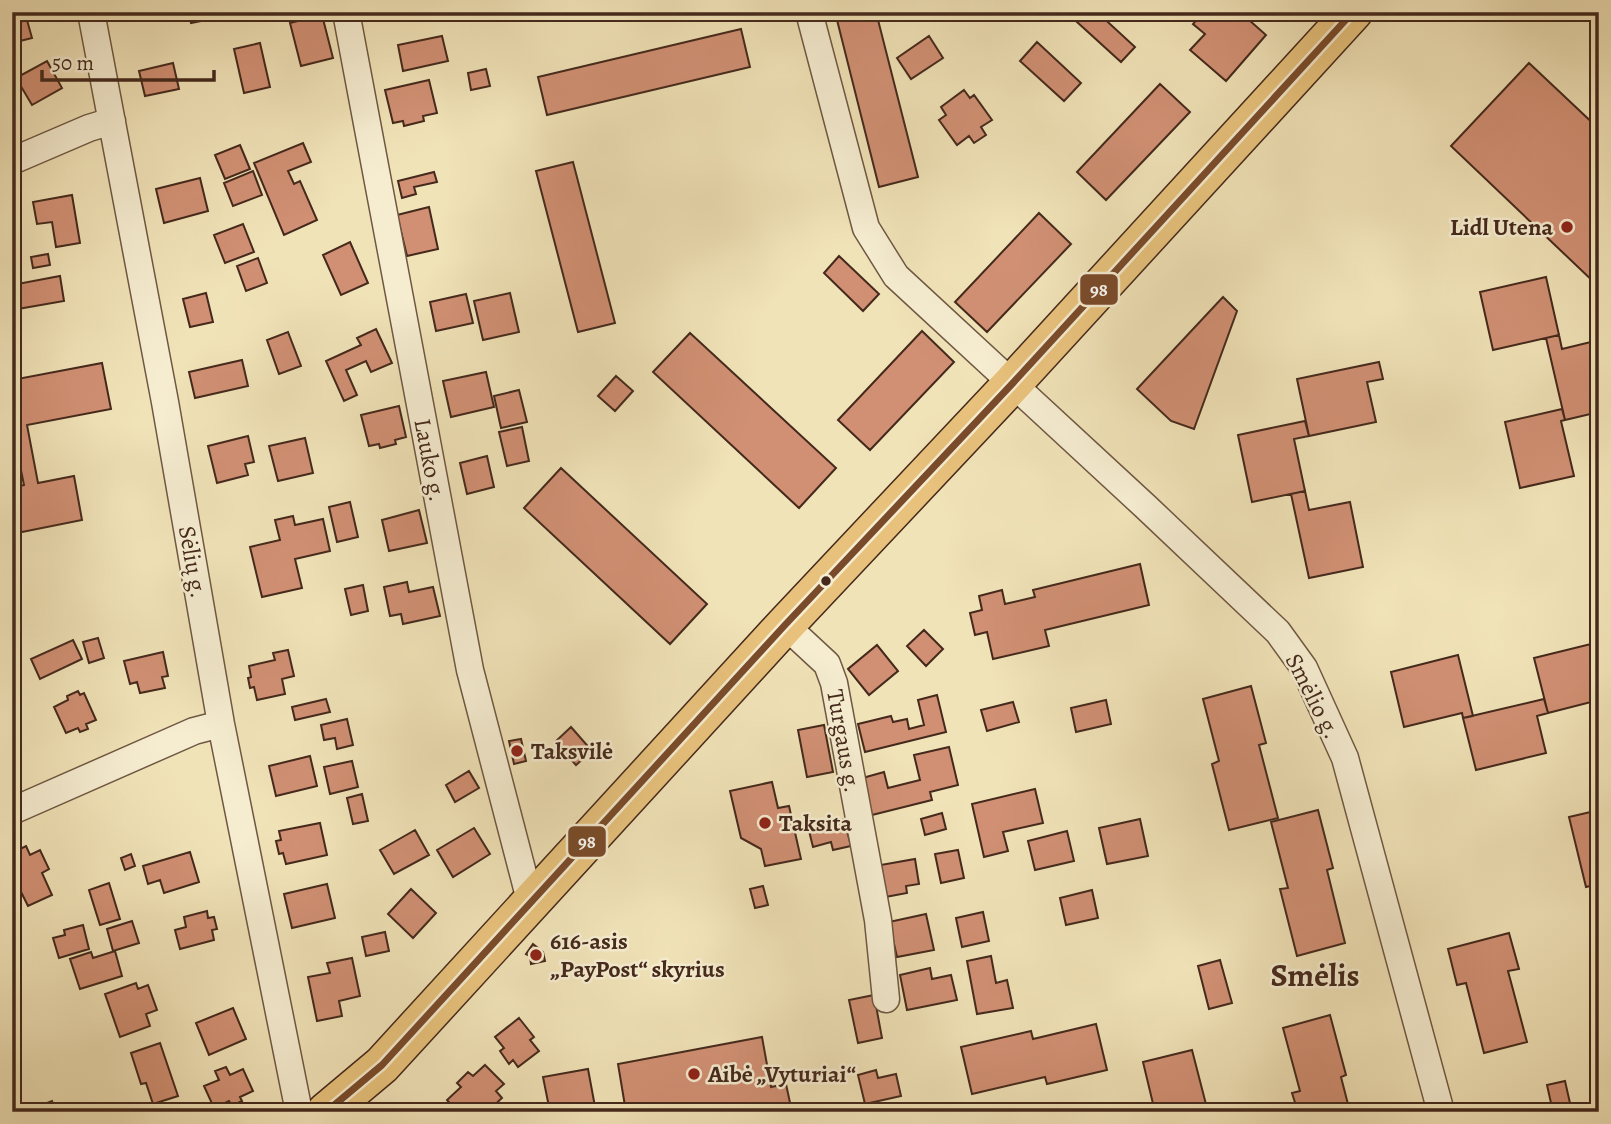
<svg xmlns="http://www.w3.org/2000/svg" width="1611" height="1124" viewBox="0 0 1611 1124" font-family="Alegreya,serif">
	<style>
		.building { fill: #d19074; stroke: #44291c; stroke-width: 2 }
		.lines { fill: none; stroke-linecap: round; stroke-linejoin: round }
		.street-casing { stroke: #6f5843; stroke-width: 29 }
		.primary-casing { stroke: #44291c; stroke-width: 41 }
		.street { stroke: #f6edd1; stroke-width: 26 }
		.primary { stroke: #e8c27c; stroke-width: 38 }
		.bus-1-casing { stroke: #f6edd1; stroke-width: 12 }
		.bus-1 { stroke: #7a4b2a; stroke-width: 7 }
		.poi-dot { fill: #8f2418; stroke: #f6edd1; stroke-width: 2.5 }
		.bus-dot { fill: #44291c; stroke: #f6edd1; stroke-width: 2.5 }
		.labels { text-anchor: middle; stroke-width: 5; stroke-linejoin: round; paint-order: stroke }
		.poi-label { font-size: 24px; font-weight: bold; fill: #44291c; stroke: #f6edd1; text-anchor: start }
		.street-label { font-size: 24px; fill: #44291c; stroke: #f6edd1 }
		.district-label { font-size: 32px; font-weight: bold; fill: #44291c; stroke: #f6edd1 }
		.line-badge { stroke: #f6edd1; stroke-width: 2.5 }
		.badge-label { font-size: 19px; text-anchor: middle; font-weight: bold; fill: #fff }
	</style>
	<rect width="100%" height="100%" fill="#f1e3b8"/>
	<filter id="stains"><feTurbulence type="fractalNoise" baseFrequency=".00286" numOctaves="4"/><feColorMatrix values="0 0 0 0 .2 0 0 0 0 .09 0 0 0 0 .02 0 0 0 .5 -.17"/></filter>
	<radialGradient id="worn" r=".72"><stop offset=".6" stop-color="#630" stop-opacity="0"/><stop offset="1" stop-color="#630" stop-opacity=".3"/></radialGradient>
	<path class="building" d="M189 12H220L221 17 191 23Z
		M835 12H876L918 177 879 187Z
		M1066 12H1097L1135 47 1121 62Z
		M1203 12H1240L1266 35 1226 81 1190 50 1205 34 1193 24Z
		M322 15 333 58 301 66 290 23Z
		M27 20 32 38 12 43V24Z
		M741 29 750 67 547 115 538 77Z
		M442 36 448 61 403 71 398 45Z
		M929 36 943 58 911 79 897 58Z
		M1037 42 1081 83 1064 101 1020 61Z
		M260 43 270 87 244 93 234 49Z
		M47 61 62 88 32 105 16 78Z
		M173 63 179 89 145 96 139 71Z
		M1529 63 1599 129V287L1451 146Z
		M486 69 490 86 471 90 468 73Z
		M429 80 437 113 423 116 424 121 404 126 403 121 393 123 385 90Z
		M1160 84 1190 112 1106 200 1077 172Z
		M964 90 970 98 974 95 992 120 981 127 986 135 974 143 969 136 957 145 939 120 946 115 941 107Z
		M303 143 311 162 288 171 294 184 300 181 317 220 284 235 254 163Z
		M240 145 250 169 225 179 215 155Z
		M573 162 615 323 578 332 536 171Z
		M253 171 262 195 233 206 224 183Z
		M434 172 437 182 414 187 416 194 402 198 398 181Z
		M200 178 208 211 164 223 156 189Z
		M72 195 80 243 56 247 52 222 37 224 33 202Z
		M429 207 438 249 407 256 397 215Z
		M1039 213 1071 244 987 332 955 302Z
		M243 224 254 252 225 263 214 235Z
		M350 242 368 283 341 295 323 255Z
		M48 254 50 265 33 268 31 257Z
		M839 256 879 294 863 311 824 273Z
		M258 258 267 283 246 291 237 266Z
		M60 276 64 301 12 310V285Z
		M1546 277 1559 335 1493 350 1480 292Z
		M206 293 213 322 190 327 183 299Z
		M510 293 519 332 483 340 474 301Z
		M466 294 473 323 436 331 430 302Z
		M1223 297 1237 311 1194 429 1171 421 1137 389Z
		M376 329 392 363 371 372 366 361 346 370 357 395 344 401 326 361 361 345 357 338Z
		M922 331 954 362 870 450 838 420Z
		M288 332 301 366 279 374 267 340Z
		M690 333 836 468 799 508 653 372Z
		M1559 335 1562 349 1599 340V412L1565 420 1546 338Z
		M242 360 248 386 195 398 189 372Z
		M1379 362 1383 379 1367 382 1376 422 1309 436 1297 379Z
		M102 363 111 409 27 425 38 483 74 476 82 520 12 534V488L24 485 12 426V380Z
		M486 372 494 407 451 417 443 381Z
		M616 376 633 391 615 411 598 396Z
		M519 390 527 422 501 428 494 396Z
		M399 406 406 437 395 440 396 444 380 448 379 444 369 446 361 415Z
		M1562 409 1565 420 1561 421 1574 476 1520 488 1505 422Z
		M1305 421 1309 436 1294 439 1305 491 1252 502 1238 435Z
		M522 427 529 461 507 466 499 432Z
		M248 436 254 462 245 464 248 475 217 483 208 446Z
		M305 438 313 473 278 481 269 446Z
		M487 456 494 487 467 494 460 463Z
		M561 468 707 604 670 644 524 508Z
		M1305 491 1309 510 1350 502 1363 567 1309 578 1291 494Z
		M350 502 358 537 337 542 329 507Z
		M419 510 427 543 389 551 382 520Z
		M293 516 295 525 323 519 330 551 295 559 302 588 262 597 250 547 280 540 275 520Z
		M1140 564 1149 605 1045 630 1049 646 993 659 987 632 975 635 970 613 982 610 979 596 1002 590 1005 604 1035 597 1033 590Z
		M407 582 409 592 433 587 440 616 403 624 401 614 390 616 384 587Z
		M363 585 368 611 351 615 345 589Z
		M924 630 943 649 926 666 907 646Z
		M98 638 104 658 89 663 83 642Z
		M73 640 82 659 40 679 31 659Z
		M1599 642V700L1548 713 1534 658Z
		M877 645 898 671 869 695 848 669Z
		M288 650 294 676 282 679 285 694 257 700 254 687 250 688 248 678 251 677 249 666 275 660 273 653Z
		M163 652 168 676 162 677 165 688 140 693 137 682 130 684 124 661Z
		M1458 655 1473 716 1463 718 1462 713 1404 727 1391 672Z
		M1251 686 1266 743 1259 745 1278 818 1229 830 1212 764 1219 761 1203 699Z
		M78 691 80 695 84 693 96 720 86 724 88 729 80 732 78 728 66 733 54 707 68 700 67 696Z
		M937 695 946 732 865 752 858 724 891 716 893 722 907 719 909 729 924 725 918 700Z
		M326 699 330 712 295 720 292 707Z
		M1544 699 1548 713 1537 716 1546 753 1476 770 1463 718Z
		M1106 700 1111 724 1076 732 1071 708Z
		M1013 702 1019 722 987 731 981 710Z
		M347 719 353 745 337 749 335 738 324 740 321 725Z
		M824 725 833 772 807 777 798 730Z
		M571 727 592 751 576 765 555 742Z
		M521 739 526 761 514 764 509 741Z
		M949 747 958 785 930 792 932 800 868 816 859 779 884 772 888 788 920 780 914 755Z
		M310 756 317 786 276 796 269 766Z
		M352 761 358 787 330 794 324 767Z
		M469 771 479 788 455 802 446 785Z
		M772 782 778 808 789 806 801 859 765 866 761 849 741 838 730 791Z
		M1035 789 1043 823 1003 832 1008 851 984 857 972 804Z
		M362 794 368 821 353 824 347 798Z
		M1318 810 1333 868 1327 870 1345 943 1297 956 1280 889 1288 888 1271 822Z
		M1599 810V884L1586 887 1569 817Z
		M942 813 946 829 925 835 921 819Z
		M844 819 851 846 833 850 831 842 813 847 809 831Z
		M1140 819 1148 856 1107 864 1099 828Z
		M320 823 327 855 286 864 283 853 279 854 276 841 281 840 279 831Z
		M474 828 490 854 453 877 437 850Z
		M415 830 429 855 394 874 380 850Z
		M1067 831 1074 861 1035 870 1028 841Z
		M26 846 30 855 40 850 49 869 42 873 52 895 28 906 12 874V864L15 862 12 853Z
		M958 850 964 878 941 883 935 854Z
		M190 852 199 882 164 893 160 880 148 884 143 866Z
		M131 854 135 866 125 870 121 858Z
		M915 859 919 884 906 886 907 893 880 898 875 866Z
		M109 883 120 919 100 925 89 890Z
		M327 884 335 918 292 928 284 894Z
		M763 886 768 905 755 908 750 889Z
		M411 889 436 913 413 938 388 914Z
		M1092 890 1098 918 1066 925 1060 898Z
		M207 911 208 918 214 917 217 929 212 930 214 940 180 949 175 930 186 927 184 917Z
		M983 912 989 941 962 947 956 918Z
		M926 914 934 950 897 957 889 922Z
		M132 921 139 943 113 951 107 929Z
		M83 925 89 949 59 958 53 938 65 935 64 930Z
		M385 932 389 951 366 956 362 937Z
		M1509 933 1519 969 1508 971 1527 1042 1484 1053 1466 983 1457 985 1448 949Z
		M533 944 543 952 545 961 531 964 530 956 526 954Z
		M115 951 122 976 80 989 70 959 91 952 93 958Z
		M991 956 996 983 1007 980 1013 1008 977 1014 967 961Z
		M352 958 360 996 339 1001 342 1016 317 1021 308 977 330 973 327 963Z
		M1220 960 1232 1003 1209 1009 1198 966Z
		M930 968 932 979 951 975 957 1000 907 1010 900 975Z
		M136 983 138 989 148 985 157 1010 146 1014 150 1026 120 1037 105 994Z
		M874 995 882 1038 858 1043 849 1000Z
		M233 1008 246 1039 209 1055 196 1023Z
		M1330 1015 1346 1075 1341 1077 1350 1112H1298L1292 1093 1300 1091 1283 1028Z
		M519 1018 534 1037 530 1040 539 1051 518 1067 513 1060 509 1064 500 1051 504 1048 495 1037Z
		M1096 1024 1107 1070 1047 1084 1045 1077 972 1094 961 1047 1031 1031 1033 1039Z
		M762 1037 771 1087 786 1084 792 1112H626L618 1064Z
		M160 1043 178 1096 153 1104 146 1083 141 1084 131 1053Z
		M1192 1050 1208 1112H1155L1143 1062Z
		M485 1065 504 1084 496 1091 502 1098 487 1112H457L447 1100 461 1087 457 1083 468 1072 473 1076Z
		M226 1067 230 1075 243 1069 253 1091 240 1097 242 1101 232 1106 229 1101 214 1108 204 1086 219 1080 215 1071Z
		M588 1069 596 1112H550L543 1077Z
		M876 1070 878 1078 896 1074 901 1096 865 1104 858 1075Z
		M1565 1081 1572 1112H1553L1547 1085Z
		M52 1101 56 1112H24Z"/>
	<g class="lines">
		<defs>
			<path id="street" d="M91 12 165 402 221 724 299 1112
				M346 12 470 670 531 904
				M809 12 866 228 896 276 1146 507 1278 632 1304 668 1345 758 1441 1112
				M12 161 89 128 112 121
				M785 625 827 664 834 683 878 920 886 999
				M12 811 194 731 221 724"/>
			<path id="primary" d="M326 1112 382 1065 785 625 1012 384 1353 12"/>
		</defs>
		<use href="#street" class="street-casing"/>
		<use href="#primary" class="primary-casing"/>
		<use href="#street" class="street"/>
		<use href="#primary" class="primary"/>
		<defs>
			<path id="bus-1" d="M326 1112 382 1065 785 625 1012 384 1353 12"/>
		</defs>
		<use href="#bus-1" class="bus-1-casing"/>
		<use href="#bus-1" class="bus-1"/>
	</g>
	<g class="poi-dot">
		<circle cx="1567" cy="227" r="7"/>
		<circle cx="517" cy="751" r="7"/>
		<circle cx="765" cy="823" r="7"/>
		<circle cx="536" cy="955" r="7"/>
		<circle cx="694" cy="1074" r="7"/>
	</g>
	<circle class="bus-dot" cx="826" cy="581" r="6"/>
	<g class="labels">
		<g class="poi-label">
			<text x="1553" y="235" text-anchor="end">Lidl Utena</text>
			<text x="531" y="759">Taksvilė</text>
			<text x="779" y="831">Taksita</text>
			<text x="550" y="949">616-asis<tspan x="550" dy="28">„PayPost“ skyrius</tspan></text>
			<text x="708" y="1082">Aibė „Vyturiai“</text>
		</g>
		<g class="street-label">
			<text transform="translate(430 460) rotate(79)" y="8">Lauko g.</text>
			<text transform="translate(193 562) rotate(80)" y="8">Sėlių g.</text>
			<text transform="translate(1313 696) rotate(63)" y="8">Smėlio g.</text>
			<text transform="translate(844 741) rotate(80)" y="8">Turgaus g.</text>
		</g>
		<g class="district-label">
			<text x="1315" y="986">Smėlis</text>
		</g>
	</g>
	<g class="line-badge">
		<rect x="1079" y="273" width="40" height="33" rx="7" fill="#7a4b2a"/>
		<rect x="567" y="825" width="40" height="33" rx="7" fill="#7a4b2a"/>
	</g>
	<g class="badge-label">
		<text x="1099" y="296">98</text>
		<text x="587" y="848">98</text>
	</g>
	<rect width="1611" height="1124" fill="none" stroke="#f1e3b8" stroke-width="42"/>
	<rect x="14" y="14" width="1583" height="1096" fill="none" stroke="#44291c" stroke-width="3.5"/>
	<rect x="21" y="21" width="1569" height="1082" fill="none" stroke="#44291c" stroke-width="2"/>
	<path d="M42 70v10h172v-10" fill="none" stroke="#44291c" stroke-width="3.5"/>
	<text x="52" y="70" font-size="21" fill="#44291c" stroke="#f6edd1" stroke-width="5" paint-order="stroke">50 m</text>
	<rect width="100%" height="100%" filter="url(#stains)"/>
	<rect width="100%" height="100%" fill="url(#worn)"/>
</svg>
